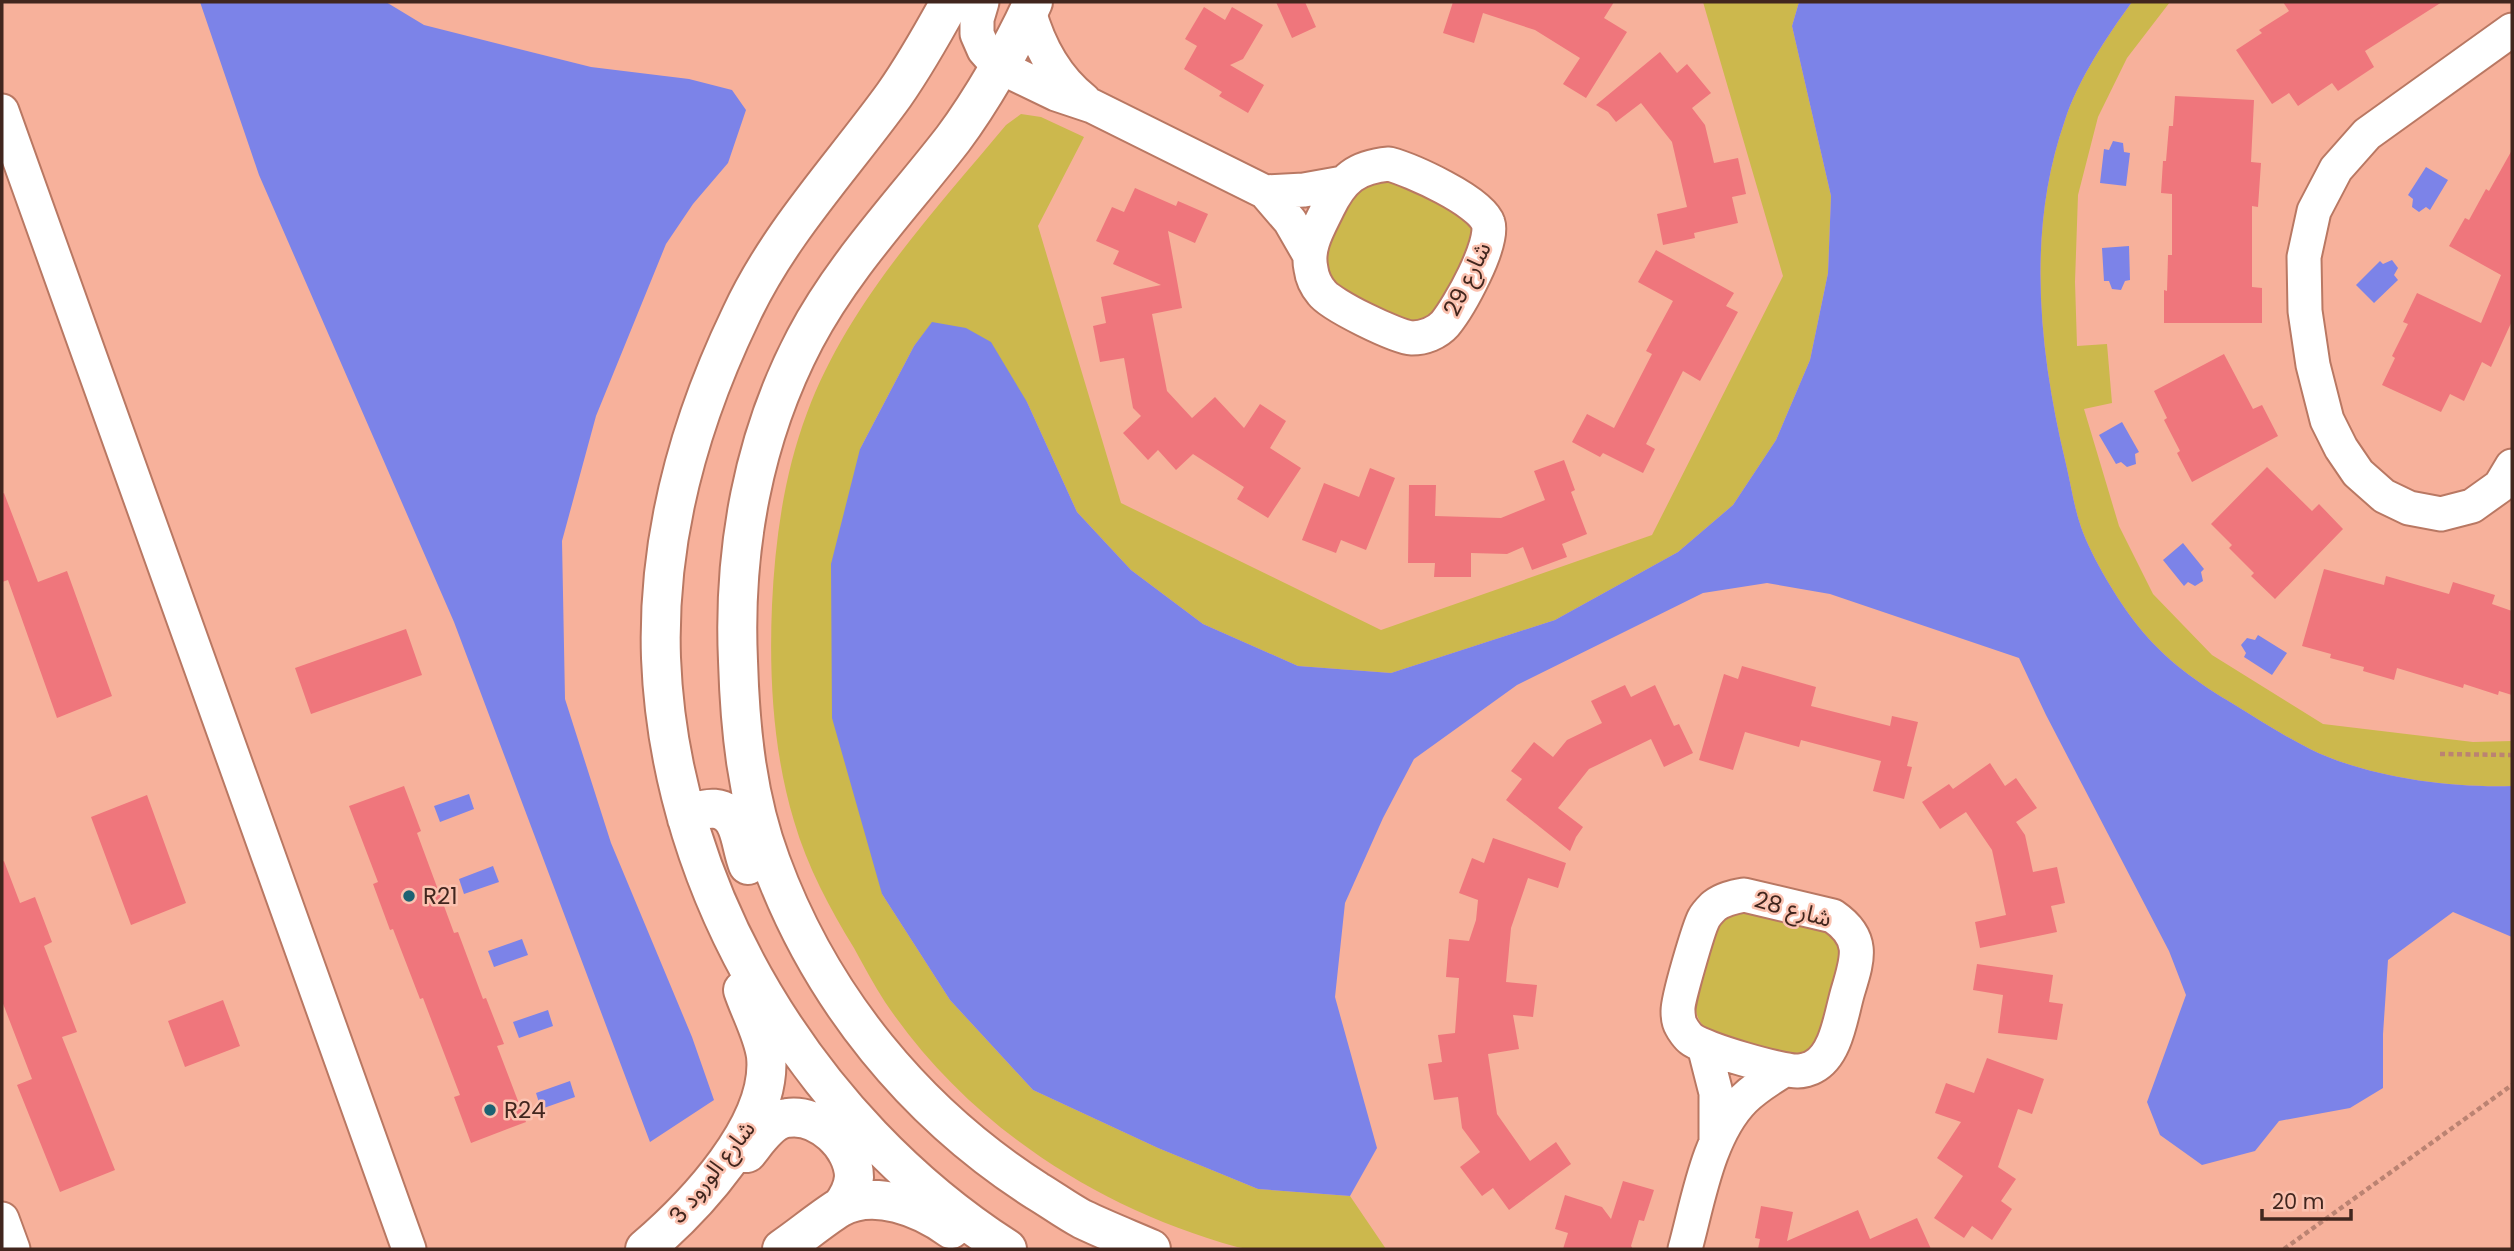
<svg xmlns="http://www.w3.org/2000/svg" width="2514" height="1251" viewBox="0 0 2514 1251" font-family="Poppins,'Noto Sans Arabic',sans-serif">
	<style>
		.green { fill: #ccb84d }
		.water { fill: #7c83e8 }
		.building { fill: #ef767c }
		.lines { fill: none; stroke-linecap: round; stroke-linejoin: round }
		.street-casing { stroke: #b97863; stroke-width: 37 }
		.secondary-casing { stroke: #b97863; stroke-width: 42 }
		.path { stroke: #bb8372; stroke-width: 4.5; stroke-dasharray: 5 3.5; stroke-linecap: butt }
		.street { stroke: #fff; stroke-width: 33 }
		.secondary { stroke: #fff; stroke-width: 38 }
		.poi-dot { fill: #1d6273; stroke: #fbc2b0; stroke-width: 2.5 }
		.labels { text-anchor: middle; stroke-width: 5; stroke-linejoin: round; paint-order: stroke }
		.street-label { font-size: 23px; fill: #41261e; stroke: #fbc2b0 }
		.poi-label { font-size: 23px; fill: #41261e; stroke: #fbc2b0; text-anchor: start }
	</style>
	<rect width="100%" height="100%" fill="#f7b19b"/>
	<path class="green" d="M1703 2H1799L1792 26 1831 196 1828 273 1810 360 1776 440 1733 505 1678 552 1555 620 1391 673 1298 666 1203 624 1131 570 1077 512 1027 402 932 323 914 346 860 449 882 894 950 1000 1033 1090 1158 1148 1258 1189 1350 1196 1386 1249C1354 1249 1323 1249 1292 1249 1274 1249 1255 1251 1237 1247 1096 1208 968 1125 885 1002 874 985 864 966 854 948 830 909 807 866 794 821 773 751 769 677 772 605 775 540 784 474 807 413 848 303 932 214 1006 125L1021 114 1041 117 1084 137 1038 226 1121 503 1381 630 1652 535 1783 276Z
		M2132 2H2170L2127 58 2098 117 2078 195 2075 282 2077 346 2107 344 2112 403 2084 409 2119 526 2153 594 2212 655 2323 724 2473 742 2512 741V786C2449 788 2367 777 2310 749 2284 736 2259 720 2235 705 2198 683 2165 660 2138 626 2118 601 2092 558 2081 527 2074 507 2071 485 2066 464 2039 352 2026 231 2065 120 2078 80 2107 36 2132 2Z
		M1378 171 1473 221 1472 244 1436 313 1416 327 1329 286 1322 255 1359 181Z
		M1750 909 1825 932C1838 939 1842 947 1843 962L1818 1042 1801 1057 1789 1055 1710 1032C1700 1024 1696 1017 1695 1004L1720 921 1727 913Z"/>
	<path class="water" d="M200 2H386L424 25 591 67 689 79 732 90 746 110 728 163 693 204 666 244 596 416 562 541 565 699 611 843 692 1037 714 1100 650 1142 454 622 259 175Z
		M1799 2H2132C2107 36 2078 80 2065 120 2026 231 2039 352 2066 464 2071 485 2074 507 2081 527 2092 558 2118 601 2138 626 2165 660 2198 683 2235 705 2259 720 2284 736 2310 749 2367 777 2449 788 2512 786V937L2453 912 2388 960 2383 1034V1088L2350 1108 2279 1121 2255 1151 2202 1165 2160 1135 2147 1102 2186 995 2169 951 2046 715 2019 658 1830 594 1767 583 1703 593 1517 685 1414 759 1383 818 1345 903 1335 997 1377 1148 1350 1196 1258 1189 1158 1148 1033 1090 950 1000 882 894 832 718 831 564 860 449 914 346 932 322 966 328 991 342 1027 402 1077 512 1131 570 1203 624 1298 666 1391 673 1555 620 1678 552 1733 505 1776 440 1810 360 1828 273 1831 196 1792 26Z
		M2113 141 2123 143 2124 152 2130 153 2126 186 2100 183 2104 149 2109 150Z
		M2426 167 2448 180 2430 210 2426 207 2419 212 2412 207 2413 199 2408 195Z
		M2129 246 2130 280 2125 281 2121 290 2112 289 2109 281H2104L2102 248Z
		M2392 260 2398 268 2394 275 2398 280 2374 303 2356 285 2380 261 2383 264Z
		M2122 422 2139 452 2135 454 2136 464 2127 467 2121 462 2116 464 2099 435Z
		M2183 543 2204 569 2201 572 2203 581 2195 586 2188 582 2184 586 2163 560Z
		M2258 635 2287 653 2272 675 2244 657 2246 653 2241 645 2247 638 2255 640Z
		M469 794 474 809 440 822 434 806Z
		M493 866 499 882 464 894 459 879Z
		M522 939 528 955 494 967 488 951Z
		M548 1010 553 1026 519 1038 513 1022Z
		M570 1081 575 1097 541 1109 536 1093Z"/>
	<path class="building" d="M1276 2H1305L1316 27 1292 38Z
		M1453 2H1614L1604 18 1627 32 1586 98 1563 84 1580 58 1535 30 1483 13 1474 43 1443 33Z
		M2283 2H2442L2365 51 2374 67 2338 91 2332 83 2298 106 2289 93 2272 104 2236 50 2262 33 2259 30 2289 11Z
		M1204 7 1225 20 1232 7 1263 25 1243 59 1230 65 1264 85 1248 113 1219 96 1222 92 1184 69 1197 46 1185 39Z
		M1660 52 1677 73 1687 64 1711 93 1692 108 1705 125 1714 163 1738 158 1746 194 1732 197 1738 223 1694 233 1695 238 1663 245 1657 214 1687 207 1672 142 1641 103 1616 122 1608 112 1596 105Z
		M2175 96 2254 100 2251 162 2261 163 2258 207 2252 206V287L2262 288V323H2164V290L2167 291 2168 255H2172V194L2161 193 2163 161H2166L2169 126H2173Z
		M2512 150V321L2491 367 2482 362 2464 401 2450 394 2441 412 2382 385 2395 358 2392 356 2408 324 2403 322 2417 293 2481 323 2501 275 2449 246 2465 218 2469 220 2486 189 2489 191Z
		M1135 188 1176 206 1178 201 1208 214 1195 243 1168 231 1182 308 1152 314 1167 391 1192 418 1215 397 1244 428 1260 404 1286 421 1270 448 1301 468 1268 518 1237 499 1244 487 1193 454 1176 470 1158 450 1148 460 1123 433 1141 416 1133 408 1124 358 1100 362 1093 326 1106 323 1101 297 1161 285 1113 264 1119 251 1096 241 1112 207 1124 212Z
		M1656 250 1734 293 1726 306 1738 312 1700 381 1683 371 1646 444 1655 449 1643 473 1603 453 1600 457 1572 442 1587 414 1614 428 1652 354 1646 351 1673 301 1638 282Z
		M2224 354 2253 409 2262 405 2278 436 2192 482 2177 453 2180 451 2164 420 2167 418 2154 391Z
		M1564 460 1575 490 1571 492 1587 534 1562 544 1567 557 1532 570 1523 547 1507 554 1471 553V577H1434L1435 563H1408L1409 485H1436L1435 516 1501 518 1545 500 1534 471Z
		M2267 467 2312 511 2319 504 2343 529 2275 599 2251 576 2254 573 2229 548 2232 545 2211 524Z
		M1370 468 1395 478 1366 550 1341 540 1336 553 1302 540 1324 483 1359 497Z
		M4 493 38 582 67 571 112 696 57 718 8 580 2 582V494Z
		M2324 569 2384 585 2386 576 2449 594 2453 582 2495 595 2492 604 2512 611V695L2499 691 2498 695 2464 684 2463 688 2397 668 2394 680 2363 671 2364 667 2330 658 2331 654 2302 646Z
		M406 629 422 675 311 714 295 668Z
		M1742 666 1816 687 1811 706 1890 726 1892 716 1918 722 1907 766 1912 767 1904 799 1873 791 1881 761 1801 740 1799 747 1745 732 1733 770 1699 760 1724 674 1738 679Z
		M1625 685 1631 697 1655 685 1674 726 1679 724 1693 753 1664 767 1651 739 1589 769 1558 808 1583 827 1576 837 1570 851 1506 800 1522 779 1511 771 1534 742 1553 757 1567 740 1602 723 1591 701Z
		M1990 763 2005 786 2016 778 2037 808 2016 822 2025 835 2033 872 2057 867 2065 903 2051 906 2057 932 1980 948 1975 922 2006 915 1992 850 1966 812 1940 829 1922 802 1949 784 1953 789Z
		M404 786 421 831 417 833 454 933 458 932 483 999 486 998 504 1044 497 1046 526 1122 471 1143 454 1097 460 1095 423 998 420 999 393 929 390 930 373 884 378 882 349 806Z
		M147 795 186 903 131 925 91 817Z
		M1493 838 1566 863 1558 888 1528 878 1511 928 1506 982 1537 985 1533 1017 1513 1015 1519 1049 1488 1054 1497 1114 1530 1161 1556 1142 1571 1164 1509 1210 1493 1188 1482 1196 1460 1167 1480 1152 1462 1128 1458 1097 1434 1100 1428 1064 1442 1062 1438 1035 1455 1033 1459 978 1446 977 1449 939 1469 941 1476 920 1478 900 1459 893 1472 858 1484 863Z
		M4 861 20 903 35 897 52 942 44 946 77 1032 62 1037 115 1170 60 1192 17 1085 32 1079 2 1001V862Z
		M1977 964 2053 975 2049 1002 2063 1004 2057 1040 1998 1033 2003 995 1973 990Z
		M223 1000 240 1046 185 1067 168 1021Z
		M1987 1058 2044 1079 2032 1114 2018 1109 1998 1167 2016 1179 2001 1201 2012 1209 1992 1240 1972 1226 1964 1238 1934 1218 1963 1176 1937 1158 1961 1122 1935 1113 1946 1083 1974 1093Z
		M1623 1181 1654 1190 1644 1221 1639 1220 1631 1246 1633 1249H1563L1568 1233 1555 1229 1565 1195 1602 1207 1611 1219Z
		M1761 1206 1793 1212 1787 1241 1858 1210 1870 1239 1917 1218 1931 1249H1758L1760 1239 1755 1238Z"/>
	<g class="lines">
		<defs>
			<path id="street" d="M982 2 977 19V34L984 50 998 66 1056 94 1092 106 1265 192 1290 221 1309 254
				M1029 11C1039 47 1055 77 1084 100
				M2512 30 2367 134 2336 169 2314 211 2304 257 2305 311 2313 365 2327 420 2341 448 2358 473 2384 496 2409 508 2441 514 2472 506 2500 486 2512 466
				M2 111 409 1249
				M1389 164C1411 170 1481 201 1488 223 1495 243 1459 307 1445 324 1437 333 1424 338 1412 338 1396 337 1331 305 1322 293 1316 286 1312 277 1311 269 1306 247 1319 227 1328 208 1342 179 1356 167 1389 164Z
				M1265 192 1304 190 1343 183
				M1744 895 1833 916C1865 938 1858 958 1848 991 1841 1014 1837 1055 1813 1067 1810 1069 1802 1071 1798 1071 1783 1072 1703 1049 1691 1039 1688 1037 1683 1030 1681 1026 1679 1023 1678 1015 1678 1011 1677 1001 1699 927 1704 918 1706 914 1711 909 1714 906 1723 899 1733 897 1744 895Z
				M1704 1046 1716 1093V1141
				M2 1219 13 1249
				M1685 1249C1698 1202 1708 1135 1744 1099 1756 1087 1770 1079 1784 1070"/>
			<path id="secondary" d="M950 2C933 33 915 65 894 95 842 167 779 233 741 315 690 421 657 539 661 658 670 894 810 1122 1007 1249
				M1033 2C1015 43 980 103 953 139 902 205 844 265 805 339 753 438 733 550 738 661 740 729 747 798 771 862 821 998 915 1113 1037 1191 1052 1200 1067 1211 1082 1219 1105 1230 1128 1239 1151 1249
				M687 819C703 805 728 803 737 827 742 839 743 852 748 865
				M747 1153C757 1141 770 1120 787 1118 819 1113 854 1146 854 1177 853 1189 848 1198 841 1207
				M645 1249C694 1207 773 1125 766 1056 763 1034 750 1011 743 990
				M782 1249C800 1237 821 1219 839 1208 874 1188 922 1208 951 1229"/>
		</defs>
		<use href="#street" class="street-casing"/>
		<use href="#secondary" class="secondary-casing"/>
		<path class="path" d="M2440 754 2512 755
			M2284 1249 2512 1085"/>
		<use href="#street" class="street"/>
		<use href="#secondary" class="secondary"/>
	</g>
	<g class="poi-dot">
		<circle cx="409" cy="896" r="7"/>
		<circle cx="490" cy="1110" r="7"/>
	</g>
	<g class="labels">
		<g class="street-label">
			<text transform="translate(1467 279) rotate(-64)" y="8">شارع 29</text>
			<text transform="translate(1793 909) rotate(15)" y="8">شارع 28</text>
			<text transform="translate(712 1172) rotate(-52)" y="8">شارع الورود 3</text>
		</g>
		<g class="poi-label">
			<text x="423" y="904">R21</text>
			<text x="504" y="1118">R24</text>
		</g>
	</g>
	<rect width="2514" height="1251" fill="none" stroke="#41261e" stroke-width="7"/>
	<path d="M2262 1209v10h89v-10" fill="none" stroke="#41261e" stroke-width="3.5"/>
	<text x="2272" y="1209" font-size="21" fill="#41261e" stroke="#fbc2b0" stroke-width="5" paint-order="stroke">20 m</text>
</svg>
